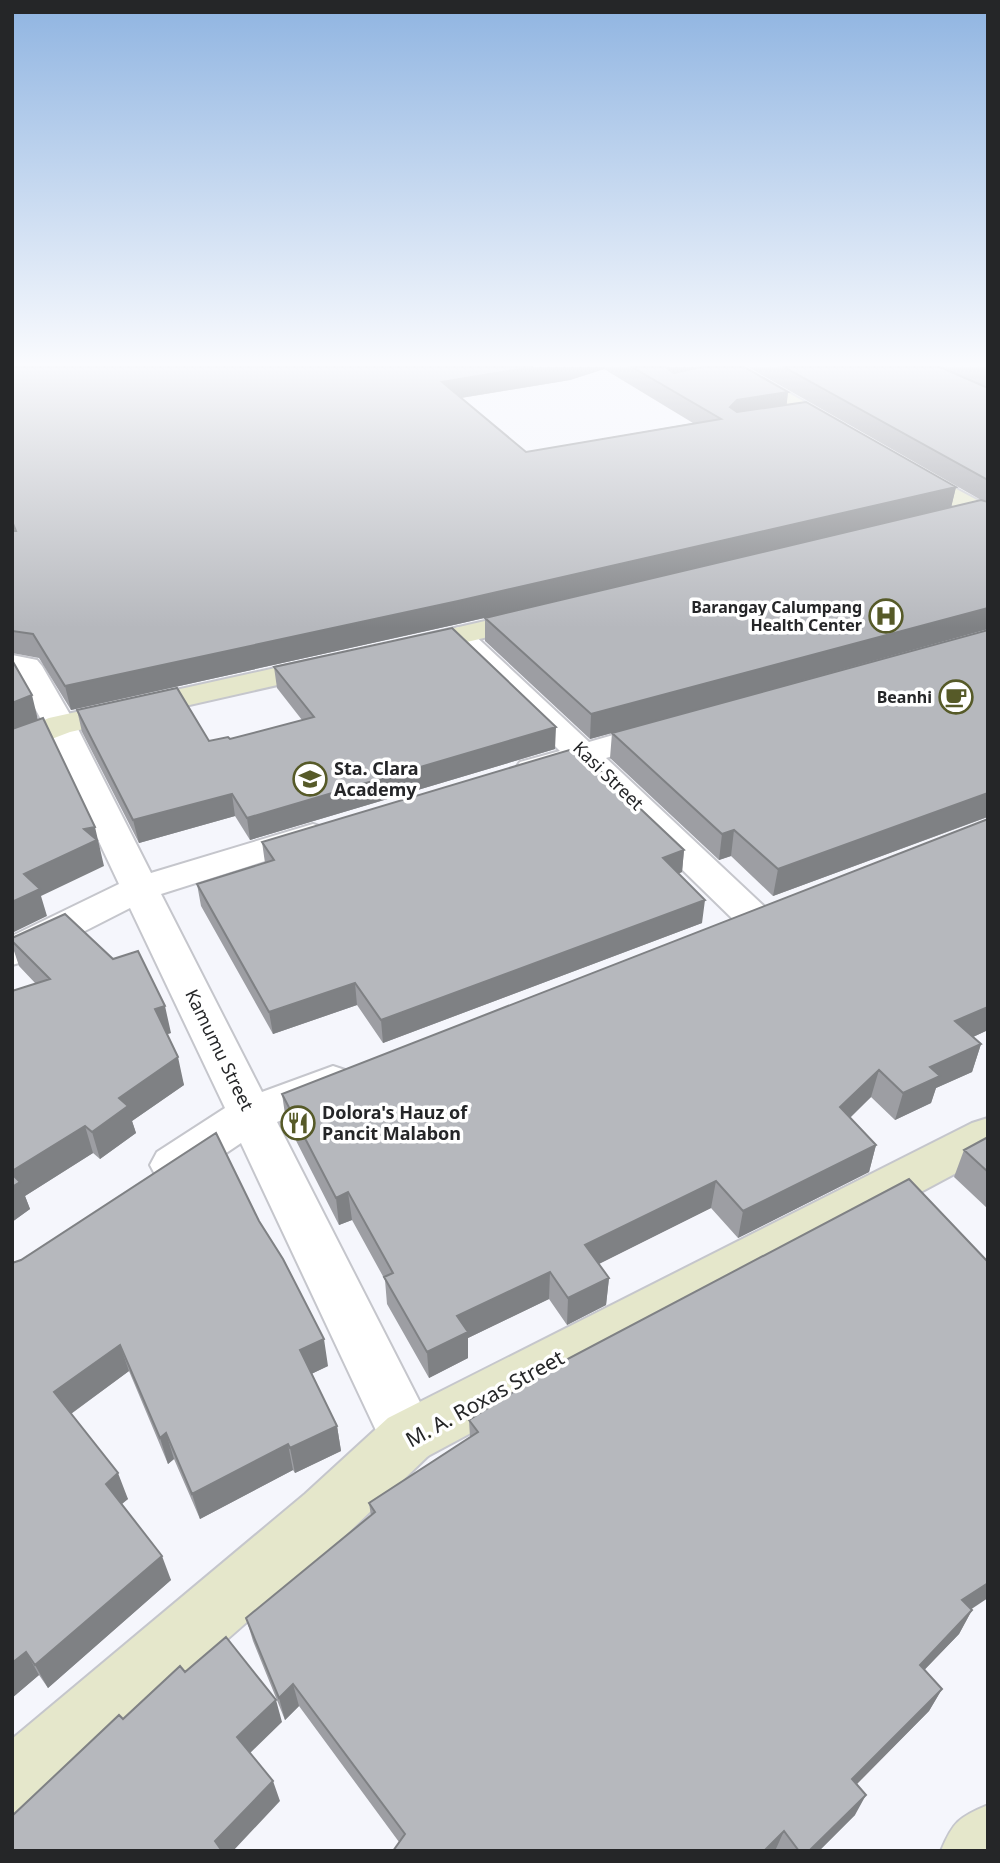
<svg xmlns="http://www.w3.org/2000/svg" width="1000" height="1863" viewBox="0 0 1000 1863" font-family="'Noto Sans',sans-serif">
	<style>
		.lines { fill: none; stroke-linecap: round; stroke-linejoin: round }
		.street-casing { stroke: #c5c6cc; stroke-width: 4 }
		.secondary-casing { stroke: #c5c6cc; stroke-width: 4 }
		.street { fill: #fff; fill-rule: evenodd }
		.secondary { fill: #e5e7cb; fill-rule: evenodd }
		.wall { fill: #9d9ea3; fill-rule: evenodd }
		.shaded-wall { fill: #7f8184 }
		.building { fill: #b6b8bd; stroke: #7f8184; stroke-width: 2 }
		.labels { text-anchor: middle; stroke-width: 7; stroke-linejoin: round; paint-order: stroke }
		.far-poi-label { font-size: 16px; font-weight: bold; fill: #252628; stroke: #fff; text-anchor: end }
		.poi-label { font-size: 18px; font-weight: bold; fill: #252628; stroke: #fff; text-anchor: start }
		.street-label { font-size: 18px; fill: #252628; stroke: #fff }
		.near-street-label { font-size: 21px; fill: #252628; stroke: #fff }
	</style>
	<rect width="100%" height="100%" fill="#f5f6fc"/>
	<g class="lines">
		<defs>
			<path id="street" d="M459 627 469 630 589 742 662 721 673 724 678 731 673 738 606 758 767 909 773 918 767 927 754 930 741 927 576 766 532 779 520 776 515 769 520 762 560 751 449 642 445 636 449 630Z
				M12 655 37 660 42 666 76 725 151 873 313 824 325 828 331 835 325 842 161 894 262 1092 333 1066 348 1071 355 1082 348 1093 277 1122 428 1418 436 1437 428 1456 408 1463 388 1456 241 1143 189 1178 173 1183 157 1178 150 1165 157 1152 225 1108 130 908 26 961 12 965V936L119 884 44 725 16 673H12Z"/>
			<path id="secondary" d="M719 367H743L845 425 848 430 845 435H829Z
				M908 463 988 506V523L979 521 900 475 896 470 900 465Z
				M537 609 547 611 551 617 547 623 408 656 398 653 394 647 398 641Z
				M325 657 335 660 340 666 335 672 70 732 12 754V733L49 718Z
				M988 1118V1156L428 1456 347 1534 36 1807 12 1816V1739L305 1494 388 1418 972 1123Z
				M988 1805V1851H941C953 1822 959 1817 988 1805Z"/>
		</defs>
		<use href="#street" class="street-casing"/>
		<use href="#secondary" class="secondary-casing"/>
		<use href="#street" class="street"/>
		<use href="#secondary" class="secondary"/>
	</g>
	<path class="wall" d="M12 367H744L788 392 786 405 956 487 951 507 981 500 748 367H988V629L590 739 485 641V618L71 710 39 658 12 653V531H13L12 529ZM604 369 693 423 526 452 461 398 570 380Z
		M988 630V817L773 896 731 856 719 860 610 758 612 733Z
		M274 667 555 749 250 840 235 816 139 843 82 732 77 710 209 741 230 739 302 720 277 688Z
		M988 819V1030L973 1037 981 1044 972 1072 936 1088 931 1103 895 1120 871 1097 850 1118 876 1145 869 1172 738 1238 711 1208 598 1264 609 1278 606 1305 567 1325 549 1299 468 1338V1358L429 1378 387 1304 385 1280 352 1220 339 1225 286 1121 282 1094Z
		M262 842 684 850 682 872 678 874 702 923 383 1043 357 1005 273 1034 201 906 197 884 265 863Z
		M12 938 171 1033 167 1034 184 1085 132 1121 136 1133 100 1159 93 1153 25 1196 30 1209 12 1222 36 984 19 966 12 945Z
		M988 1137V1209L954 1177 964 1150Z
		M12 1263 328 1366 311 1374 337 1426 341 1451 295 1473 293 1470 200 1519 174 1459 168 1464 129 1371 71 1414 128 1499 121 1504 171 1580 48 1688 39 1675 12 1698Z
		M524 1382 972 1610 959 1634 924 1670 942 1689 929 1711 857 1784 855 1815 819 1851H393L399 1842 299 1706 285 1720 253 1641 246 1618 371 1516 369 1503 470 1437 469 1420 524 1385Z"/>
	<path class="shaded-wall" d="M533 367H604V369L570 380 442 401V382Z
		M665 367H718L672 378 664 386Z
		M788 392 786 411 735 420 730 407 737 400Z
		M956 487 951 508 458 624 71 710 65 686Z
		M988 608V629L590 739 591 714Z
		M32 695 38 720 12 731V703Z
		M556 727 555 749 250 840 247 818Z
		M988 793 987 817 773 896 778 869Z
		M232 794 235 816 139 843 133 820Z
		M95 827 104 866 41 896 47 916 12 933V902L24 874 84 829Z
		M734 830 731 856 719 860 722 834Z
		M684 850 682 872 660 880 663 858Z
		M705 900 702 923 383 1043 381 1020Z
		M355 983 357 1005 273 1034 269 1012Z
		M165 1006 171 1033 161 1036 155 1009Z
		M988 1007V1030L947 1049 955 1021Z
		M981 1044 972 1072 936 1088 931 1103 895 1120 903 1093 930 1067Z
		M178 1057 184 1085 132 1121 136 1133 100 1159 92 1132 119 1098Z
		M879 1070 871 1097 833 1134 840 1107Z
		M85 1126 93 1153 25 1196 30 1209 12 1222V1171Z
		M876 1145 869 1172 738 1238 743 1211Z
		M716 1181 711 1208 583 1272 585 1245Z
		M348 1192 352 1220 339 1225 336 1198Z
		M550 1272 549 1299 468 1338V1358L429 1378 427 1352 457 1316Z
		M609 1278 606 1305 567 1325 568 1298Z
		M324 1339 328 1366 305 1377 300 1350Z
		M120 1345 129 1371 65 1418 54 1392Z
		M337 1426 341 1451 295 1473 290 1448Z
		M166 1433 174 1459 168 1464 160 1438Z
		M288 1444 293 1470 200 1519 192 1494Z
		M118 1473 128 1499 116 1509 106 1484Z
		M162 1556 171 1580 48 1688 35 1665Z
		M988 1583V1598L949 1624 962 1600Z
		M972 1610 959 1634 908 1687 920 1665Z
		M26 1652 39 1675 12 1698V1663Z
		M293 1684 299 1706 285 1720 279 1698Z
		M942 1689 929 1711 842 1799 852 1779Z
		M276 1700 282 1722 245 1758 237 1737Z
		M273 1781 280 1801 233 1851H220L215 1841Z
		M866 1795 855 1815 819 1851H809Z
		M784 1831 775 1851H764Z"/>
	<path class="building" d="M12 367H533L442 382 526 452 721 419 632 367H665L674 373 701 367H744L788 392 737 400 730 407 737 412 806 402 956 487 458 601 65 686 33 634 12 631V531H16L12 521Z
		M784 367H940L988 388V480Z
		M981 500 988 502V608L591 714 485 618Z
		M452 628 556 727 247 818 232 794 133 820 77 710 177 688 209 741 228 737 230 739 314 717 274 667Z
		M988 630V793L778 869 734 830 722 834 612 733Z
		M12 660 32 695 12 703Z
		M43 718 95 827 84 829 97 840 24 874 40 889 12 902V729Z
		M576 748 684 850 663 858 705 900 381 1020 355 983 269 1012 197 884 274 860 262 842Z
		M988 819V1007L955 1021 981 1044 930 1067 940 1076 903 1093 879 1070 840 1107 876 1145 743 1211 716 1181 585 1245 609 1278 568 1298 550 1272 457 1316 468 1332 427 1352 384 1277 393 1273 348 1192 336 1198 282 1094Z
		M65 914 113 959 138 951 165 1006 155 1009 178 1057 119 1098 128 1106 92 1132 85 1126 12 1171V991L50 979 12 941V938Z
		M216 1133 259 1221 283 1259 324 1339 300 1350 337 1426 290 1448 288 1444 192 1494 166 1433 160 1438 120 1345 54 1392 118 1473 106 1484 162 1556 35 1665 26 1652 12 1663V1263L21 1260Z
		M988 1137V1172L964 1150Z
		M12 1174 20 1182 12 1187Z
		M909 1179 988 1262V1583L962 1600 972 1610 920 1665 942 1689 852 1779 866 1795 809 1851H799L784 1831 764 1851H393L405 1834 293 1684 279 1698 246 1618 375 1512 369 1503 478 1432 469 1420 526 1384 524 1382Z
		M226 1637 276 1700 237 1737 273 1781 215 1841 222 1851H12V1816L119 1715 123 1719 180 1666 185 1672Z"/>
	<linearGradient id="sky" x2="0" y2="1"><stop stop-color="#8fb4e1"/><stop offset="0.58" stop-color="#fafbfe"/><stop offset="1" stop-color="#fafbfe" stop-opacity="0"/></linearGradient>
	<rect width="1000" height="628" fill="url(#sky)"/>
	<defs>
		<symbol id="hospital-ring" viewBox="-11 -11 22 22"><circle r="9.5" fill="#fff" stroke="#565a28" stroke-width="1.5"/><path d="M-5-5h3v3.5h4V-5h3V5h-3V1.5h-4V5h-3Z" fill="#565a28"/></symbol>
		<symbol id="cafe-ring" viewBox="-11 -11 22 22"><circle r="9.5" fill="#fff" stroke="#565a28" stroke-width="1.5"/><path d="M-5.5-4.5H6V0H3Q3 3.5 0 3.5H-2.5Q-5.5 3.5-5.5 0ZM3-3.2v2h1.7v-2ZM-6 4.5H4V6H-6Z" fill="#565a28"/></symbol>
		<symbol id="school-ring" viewBox="-11 -11 22 22"><circle r="9.5" fill="#fff" stroke="#565a28" stroke-width="1.5"/><path d="M0-5L7-2L0 1L-7-2ZM-4 1L0 2.5L4 1V4Q0 6-4 4Z" fill="#565a28"/></symbol>
		<symbol id="restaurant-ring" viewBox="-11 -11 22 22"><circle r="9.5" fill="#fff" stroke="#565a28" stroke-width="1.5"/><path d="M-5-6h1v4h1v-4h1v4h1v-4h1v5L-1.5 .5V6h-2V.5L-5-1ZM5-6V6H3V1.5H1.5Q1.5-4 5-6Z" fill="#565a28"/></symbol>
	</defs>
	<g fill-rule="evenodd">
		<use href="#hospital-ring" x="867" y="597" width="38" height="38"/>
		<use href="#cafe-ring" x="937" y="678" width="38" height="38"/>
		<use href="#school-ring" x="291" y="760" width="38" height="38"/>
		<use href="#restaurant-ring" x="279" y="1104" width="38" height="38"/>
	</g>
	<g class="labels">
		<g class="far-poi-label">
			<text x="862" y="613">Barangay Calumpang<tspan x="862" dy="18">Health Center</tspan></text>
			<text x="932" y="703">Beanhi</text>
		</g>
		<g class="poi-label">
			<text x="334" y="775">Sta. Clara<tspan x="334" dy="21">Academy</tspan></text>
			<text x="322" y="1119">Dolora's Hauz of<tspan x="322" dy="21">Pancit Malabon</tspan></text>
		</g>
		<g class="street-label">
			<text transform="translate(608 776) rotate(44)" y="6">Kasi Street</text>
			<text transform="translate(219 1050) rotate(64)" y="6">Kamumu Street</text>
		</g>
		<g class="near-street-label">
			<text transform="translate(485 1399) rotate(-29)" y="7">M. A. Roxas Street</text>
		</g>
	</g>
	<rect width="1000" height="1863" fill="none" stroke="#252628" stroke-width="28"/>
</svg>
